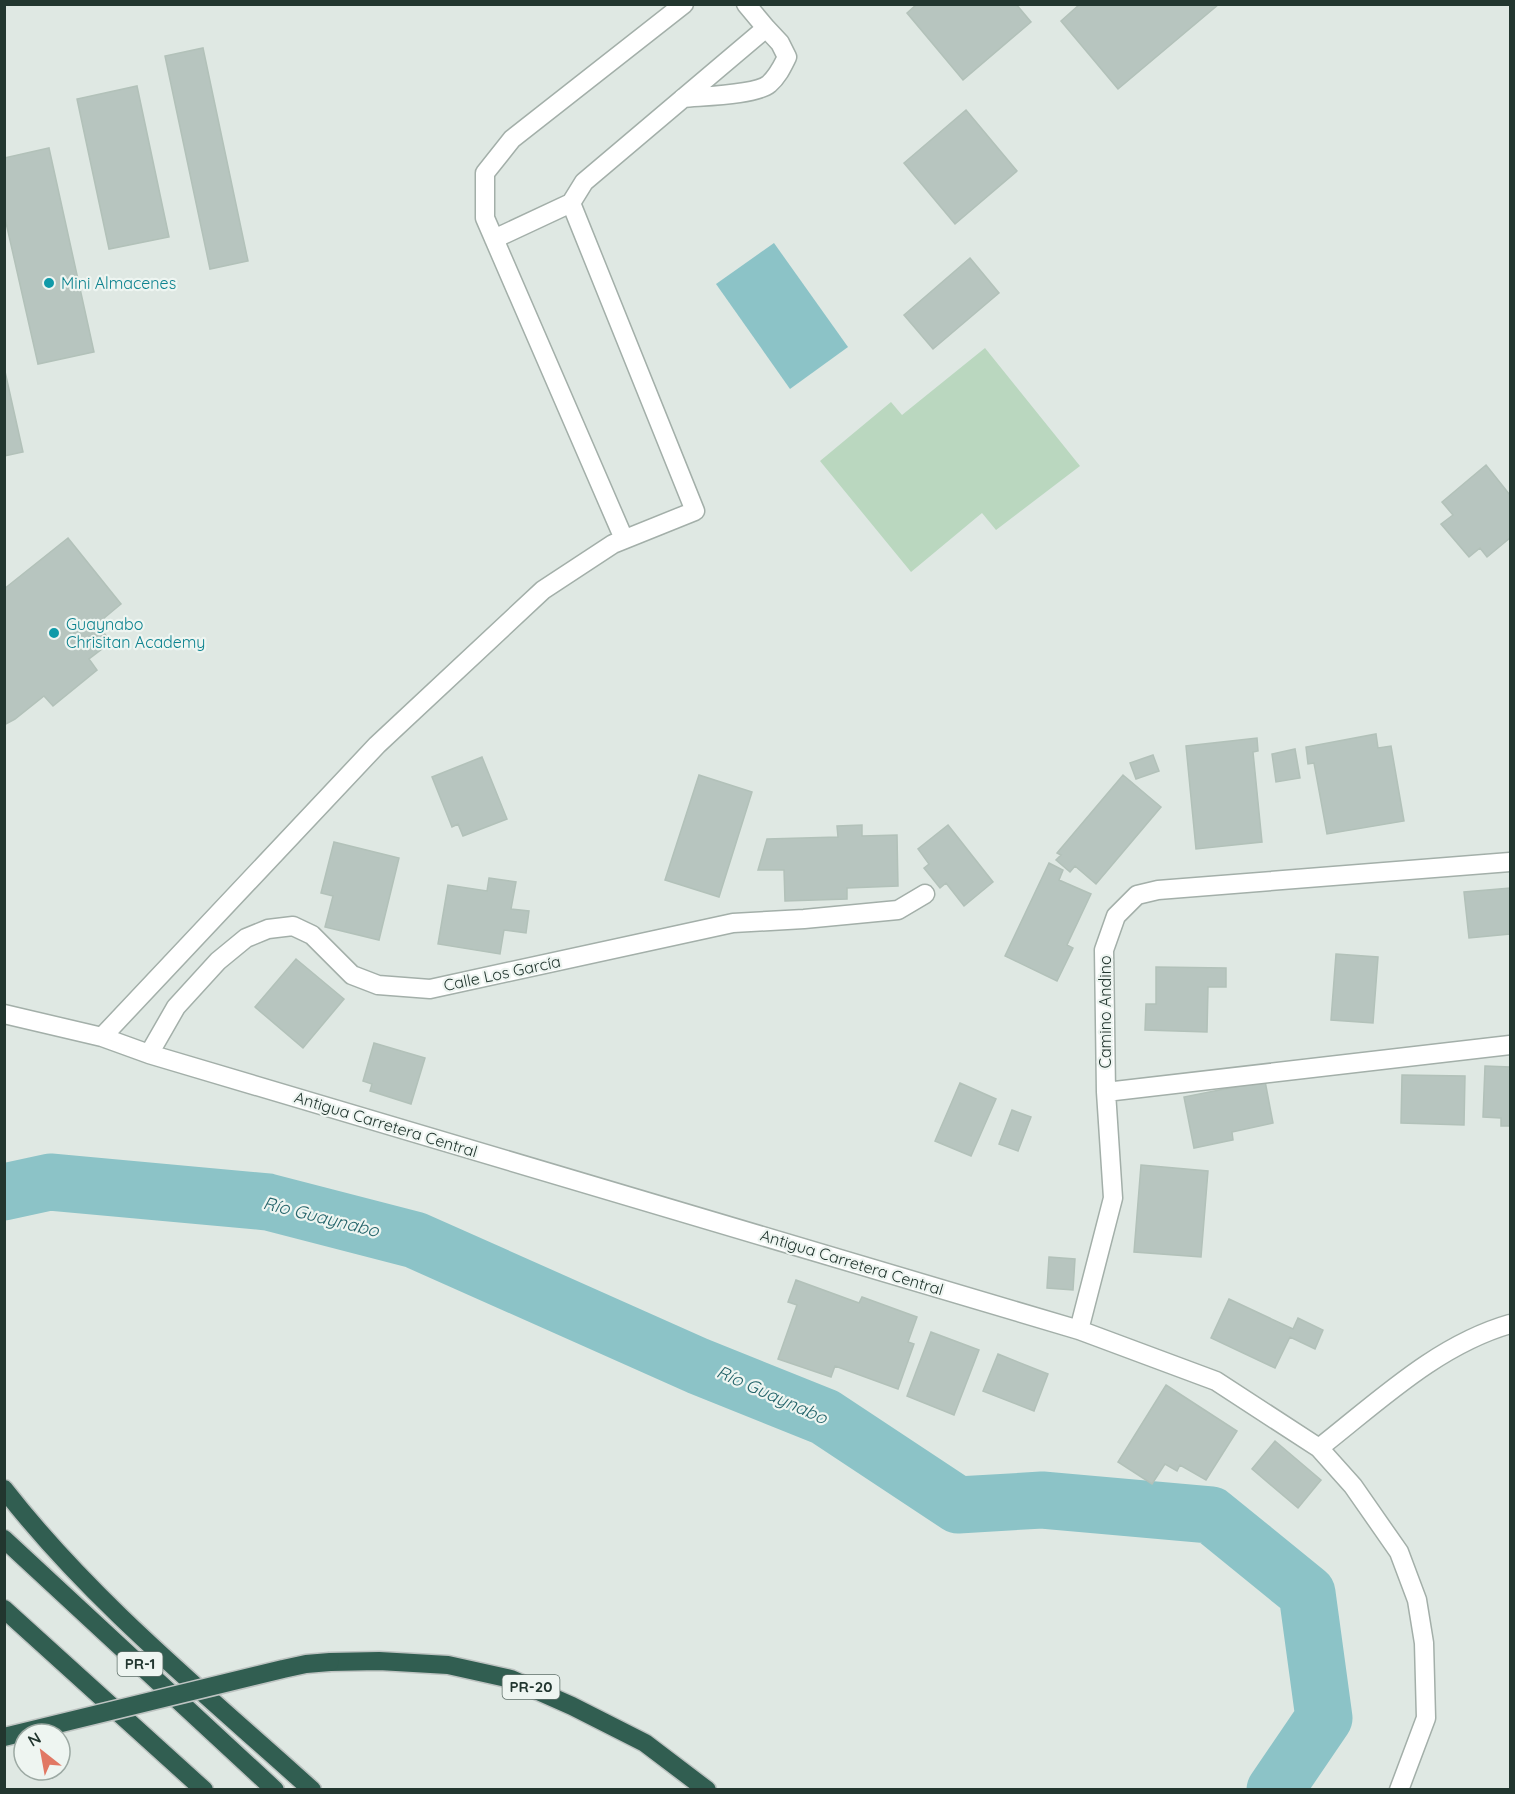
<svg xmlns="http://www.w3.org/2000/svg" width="1515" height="1794" viewBox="0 0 1515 1794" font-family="Quicksand,sans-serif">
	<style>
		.green { fill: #bad7bf }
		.water { fill: #8cc3c7 }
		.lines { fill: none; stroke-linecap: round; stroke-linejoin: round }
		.river { stroke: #8cc3c7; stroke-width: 57 }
		.building { fill: #b7c5bf; stroke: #b2c1b9; stroke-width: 1.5 }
		.minor-casing { stroke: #a3afa9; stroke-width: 21 }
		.highway-casing { stroke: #bdc3c1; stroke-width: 21 }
		.minor { stroke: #fff; stroke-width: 18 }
		.highway { stroke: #315e51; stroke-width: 18 }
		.highway-bridge-casing { stroke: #bdc3c1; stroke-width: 21; stroke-linecap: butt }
		.highway-bridge { stroke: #315e51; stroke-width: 18 }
		.culture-dot { fill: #0f9aa8; stroke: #eef5f1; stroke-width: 2 }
		.labels { text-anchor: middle; stroke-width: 4.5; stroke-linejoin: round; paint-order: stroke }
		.shield { fill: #eef5f1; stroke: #5f6f69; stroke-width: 1.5 }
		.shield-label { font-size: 15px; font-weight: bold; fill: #22362f }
		.culture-label { font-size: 16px; fill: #0d838f; stroke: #eef5f1; text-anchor: start }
		.street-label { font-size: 16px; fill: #22362f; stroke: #eef5f1 }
		.water-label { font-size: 18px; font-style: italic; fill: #24646a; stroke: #eef5f1 }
	</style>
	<rect width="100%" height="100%" fill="#dfe8e3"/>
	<path class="green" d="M985 348 1080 466 996 530 982 513 911 572 820 461 891 402 902 415Z"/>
	<path class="water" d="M774 243 848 347 790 389 716 284Z"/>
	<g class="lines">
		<path class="river" d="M4 1192 50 1182 268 1202 415 1240 698 1366 825 1417 958 1505 1042 1500 1211 1515 1307 1593 1324 1718 1275 1790"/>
	</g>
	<path class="building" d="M917 4H1016L1031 22 963 80 907 13Z
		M1080 4H1219L1118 89 1061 21Z
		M203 48 248 261 210 269 165 56Z
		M137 86 169 237 109 249 77 99Z
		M966 110 1017 171 955 224 904 163Z
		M49 148 94 352 38 364 4 214V158Z
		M970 258 999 293 933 349 904 315Z
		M4 367 23 452 4 456Z
		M1486 465 1510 495V538L1487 557 1480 548 1469 557 1441 524 1453 515 1442 502Z
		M68 538 121 604 97 624 111 642 89 659 97 670 53 706 44 696 15 719 4 725V589Z
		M1376 734 1378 748 1391 746 1404 821 1327 834 1314 763 1308 764 1306 747Z
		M1257 738 1258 751 1253 752 1262 842 1196 849 1186 746Z
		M1295 749 1300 778 1276 782 1272 754Z
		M1153 755 1159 771 1136 779 1130 763Z
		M482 757 507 819 463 836 458 824 452 827 432 777Z
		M699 775 752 792 719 897 665 880Z
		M1123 775 1161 807 1096 884 1075 866 1070 872 1056 860 1061 855 1057 853Z
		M862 825V836L897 835 898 886 847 888V899L785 901 784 870H758L767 839 838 837 837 826Z
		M948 825 993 882 964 906 946 883 940 888 924 868 929 864 918 849Z
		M334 842 399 858 379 940 325 927 333 896 321 893Z
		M1049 863 1063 870 1059 880 1091 894 1067 945 1073 948 1057 981 1005 956Z
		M489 878 516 882 511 909 529 911 526 933 504 930 500 954 438 944 448 885 487 891Z
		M1510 888V934L1469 938 1464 892Z
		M1336 954 1378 957 1373 1023 1331 1020Z
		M296 959 344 999 303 1048 255 1007Z
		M1156 967 1226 968V987H1208L1207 1032 1145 1030 1146 1004H1156Z
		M374 1043 425 1058 411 1104 370 1091 372 1084 363 1081Z
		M1485 1066 1510 1067V1126H1501V1118L1483 1117Z
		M1402 1075 1465 1076 1464 1125 1401 1123Z
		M1265 1081 1273 1123 1232 1132 1233 1140 1194 1148 1184 1097Z
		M960 1083 996 1099 971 1156 935 1141Z
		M1012 1110 1031 1117 1018 1151 999 1144Z
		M1141 1165 1208 1171 1201 1257 1134 1252Z
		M1049 1257 1075 1259 1073 1290 1047 1288Z
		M796 1280 859 1303 862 1297 917 1317 908 1342 914 1344 898 1389 835 1366 831 1377 778 1359 797 1305 788 1302Z
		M1229 1299 1293 1329 1298 1318 1323 1330 1315 1349 1290 1337 1275 1368 1211 1338Z
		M931 1332 979 1350 954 1415 907 1396Z
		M998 1354 1048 1374 1034 1411 983 1391Z
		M1166 1385 1237 1431 1206 1480 1180 1465 1177 1471 1165 1464 1152 1484 1118 1462Z
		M1275 1441 1321 1480 1298 1508 1252 1469Z"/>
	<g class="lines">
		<defs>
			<path id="minor" d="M746 4 766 28
				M494 239 571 203
				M624 539 485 218V173L512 139 684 4
				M4 1014 102 1037 149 1054 1079 1330 1216 1381 1319 1448 1353 1486 1399 1552 1417 1600 1424 1643 1426 1718 1399 1790
				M102 1037 377 745 543 590 613 544 695 511 571 203 584 182 766 28 780 43 787 57C782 67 778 76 769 84 756 95 702 96 683 98
				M149 1054 176 1007 218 961 246 938 268 929 293 926 312 935 352 975 378 985 430 989 733 923 804 919 898 910 925 894
				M1106 1092 1510 1045
				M1079 1330 1113 1198 1106 1092 1104 950 1116 916 1137 895 1158 890 1510 862
				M1319 1448C1379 1401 1437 1345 1510 1324"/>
			<path id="highway" d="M4 1489C91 1601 207 1695 312 1790
				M4 1539 275 1790
				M4 1609 204 1790
				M330 1662 379 1661 448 1665 511 1679 572 1706 645 1743 707 1790"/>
		</defs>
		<use href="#minor" class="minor-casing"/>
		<use href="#highway" class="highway-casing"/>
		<use href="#minor" class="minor"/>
		<use href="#highway" class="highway"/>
		<defs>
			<path id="highway-bridge" d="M4 1737 283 1669 306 1664 330 1662"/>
		</defs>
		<use href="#highway-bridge" class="highway-bridge-casing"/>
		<use href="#highway-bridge" class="highway-bridge"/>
	</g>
	<g class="culture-dot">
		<circle cx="49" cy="283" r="6"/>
		<circle cx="54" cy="633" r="6"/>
	</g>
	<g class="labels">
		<g class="shield">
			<rect x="117.5" y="1652" width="45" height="24" rx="4.5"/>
			<rect x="502.5" y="1675" width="57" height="24" rx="4.5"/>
		</g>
		<g class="shield-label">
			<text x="140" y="1669">PR-1</text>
			<text x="531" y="1692">PR-20</text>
		</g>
		<g class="culture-label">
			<text x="61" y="289">Mini Almacenes</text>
			<text x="66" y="630">Guaynabo<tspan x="66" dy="18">Chrisitan Academy</tspan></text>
		</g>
		<g class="street-label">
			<text transform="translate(502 973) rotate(-12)" y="6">Calle Los García</text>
			<text transform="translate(1105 1012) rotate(-90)" y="6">Camino Andino</text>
			<text transform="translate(386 1124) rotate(17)" y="6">Antigua Carretera Central</text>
			<text transform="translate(852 1262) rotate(17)" y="6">Antigua Carretera Central</text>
		</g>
		<g class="water-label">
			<text transform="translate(321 1217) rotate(14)" y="6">Río Guaynabo</text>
			<text transform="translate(772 1395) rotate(24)" y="6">Río Guaynabo</text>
		</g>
	</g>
	<rect width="1515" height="1794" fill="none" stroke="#22362f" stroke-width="12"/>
	<g transform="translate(42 1752) rotate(329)"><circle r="28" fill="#eef5f1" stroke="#9ca9a3" stroke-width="1.5"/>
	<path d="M0-4.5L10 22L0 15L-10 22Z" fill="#e17864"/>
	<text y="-9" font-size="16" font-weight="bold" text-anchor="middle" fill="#22362f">N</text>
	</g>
</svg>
